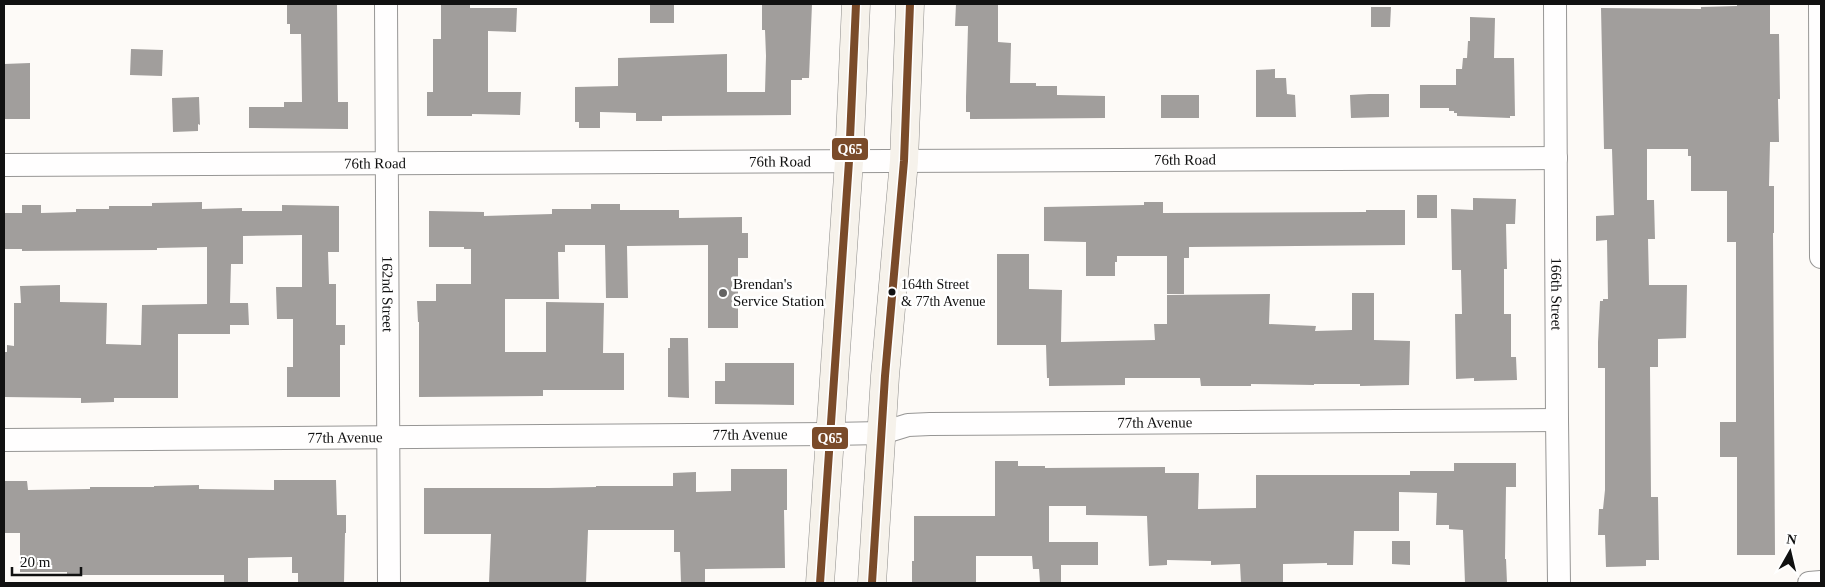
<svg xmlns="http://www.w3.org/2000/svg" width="1825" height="587" viewBox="0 0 1825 587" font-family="'Times New Roman',serif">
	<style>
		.building { fill: #a19e9c }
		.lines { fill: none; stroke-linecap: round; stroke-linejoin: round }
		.street-casing { stroke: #979695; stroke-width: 24 }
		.secondary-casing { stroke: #8e8d8b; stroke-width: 29 }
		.street { stroke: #fffefe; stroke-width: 22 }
		.secondary { stroke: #f6f2eb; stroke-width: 28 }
		.bus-1-casing { stroke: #fff; stroke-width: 11 }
		.bus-1 { stroke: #7a4b2a; stroke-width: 8 }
		.bus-dot { fill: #111; stroke: #fff; stroke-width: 2 }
		.poi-dot { fill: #646362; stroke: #fff; stroke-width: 2 }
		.labels { text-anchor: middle; stroke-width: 5; stroke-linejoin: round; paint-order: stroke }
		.bus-label { font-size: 14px; fill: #111; stroke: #fff; text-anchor: start }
		.street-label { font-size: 15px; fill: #111; stroke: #fff }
		.poi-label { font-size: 15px; fill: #111; stroke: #fff; text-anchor: start }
		.line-badge { stroke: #fff; stroke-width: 2 }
		.badge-label { font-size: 14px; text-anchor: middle; font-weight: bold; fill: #fff }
	</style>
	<rect width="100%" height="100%" fill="#fdfaf7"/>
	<path class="building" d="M287 4H337L338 102H348V129L249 128V107H284V102H302L301 34H290V24H287Z
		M441 4H470V8H517L516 32 488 31V92H521L520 115 472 114V116H427V92H433V39H441Z
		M650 4H674V23H650Z
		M762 4H812L809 78H802V80H791V115L662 116V121H636V113L600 112V128H579V122H575V87L618 86V58L727 54V92H765L766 56 765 30H762Z
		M956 4H998V42L1011 43 1010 83H1036V86H1057V95L1105 96V118L970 119V112H966V97L968 26H955Z
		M1737 4H1770V34H1779L1780 99H1778L1779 142H1770L1769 186H1774V233H1773L1775 555H1737V457H1720V422H1736V242H1727V191H1691V156H1688V149H1647V200H1654L1655 239H1648L1649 285H1687L1686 338 1658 339V367H1650L1651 497H1658L1659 560H1646V566L1606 567 1605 535H1598L1599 509H1603L1605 490V368H1598V342L1600 301H1603V299H1608L1607 240 1596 241V216L1614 215 1612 149H1604L1601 8 1701 9V7L1737 6Z
		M1371 7H1391L1390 27H1371Z
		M1470 17 1495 18 1494 58H1514L1515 116H1510V118L1457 116V113H1454V111H1449V108H1420V85H1456V69H1462L1463 58H1467L1468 41H1470Z
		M131 49 163 50 162 76 130 75Z
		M30 63V119H4V64Z
		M1275 69V78H1286L1287 94 1295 95 1296 117H1256V70Z
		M1369 94H1389V117L1351 118 1350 95Z
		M1161 95H1199V118H1161Z
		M199 97 200 125 198 124V131L173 132 172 98Z
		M1417 195H1437V218H1417Z
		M1473 198 1516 199 1515 224H1506L1507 269H1504V314H1511V357H1516L1517 380 1474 381V378L1456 379 1455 314H1462L1461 270H1452L1451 209 1473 210Z
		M202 202V209L242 208V211H282V205L339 206V252H328L329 284H336V325H345V345H340V397H287V367H293V319H277L276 287H302V235L243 236V264H231L230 303H248L249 325H230V334H178V398H114V402L81 403V398L4 397V352H7V345L14 346V303H21L20 286 60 285V302L107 303 106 344 141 345 142 305 207 304V247L157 248V250L22 251V249H4V213H22V205H41V213L76 212V209H109V206H152V203Z
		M1144 202H1163V213L1366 212V210H1405V245L1189 247V258H1184V294H1167V256H1117V262H1115V276H1086V242L1044 241V207L1144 205Z
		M591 204H620V210H679V218L742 217V233H748V258H738V328H708V245L627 246 628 298H606L605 245H565V252H558L559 299H505V352H546V302L604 303 603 353H624V390H543V396L419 397V322H418L417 301H436V284H471V249H464V247H429V211L484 212V216L552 214V209H591Z
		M997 254H1029V289L1062 290 1061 342 1155 340 1154 324H1167V295L1270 294 1269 324 1316 326 1315 331 1352 330V293H1374V340L1410 341 1409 385 1360 386V384H1314V385L1251 384V386H1201L1200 378H1125V385L1049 386V378H1047L1046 345H997Z
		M670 338H688L689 398 668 397V348H670Z
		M725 363H794V405L715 404V381H725Z
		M995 461H1018V466H1045V468L1165 467V473H1199L1198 509 1256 508V475H1410V471H1454V463H1516V487H1506L1505 559H1506L1507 583H1465L1463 530 1449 529V525H1436L1437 493 1399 492V531H1354L1353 565H1327V563L1283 564V583H1241L1240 564 1211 565V561L1167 560V565L1149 566 1147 516 1086 515V506H1049V542H1098V565H1061V583H1040L1039 569H1033L1032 556H976V583H912V561H914V516H995Z
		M731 469H787V510H784L785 568 705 569V583H681L680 552H674V530H588L586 583H489L491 534H424V488H549L596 487V486H673V473L696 472V492L731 491Z
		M274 480H336L337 515H346V533H345L344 583H298V573H292V557L248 558V583H224V575H81L67 574V572H20V533H4V481H27L28 490 90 489V487H154V486L199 485V489L274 490Z
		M1392 541H1410V565L1392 564Z"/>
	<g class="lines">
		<defs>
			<g id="street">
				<path id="s1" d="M386 4 389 583"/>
				<path id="s2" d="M1555 4 1557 420 1559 583"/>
				<path d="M1820 4 1821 257"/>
				<path id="s3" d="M4 165 1556 158"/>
				<path id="s4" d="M4 440 831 434 882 433 908 425 930 424 1557 420"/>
				<path d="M1809 583 1821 582"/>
			</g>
			<path id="secondary" d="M820 583 849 161 856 4
				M872 583 885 376 904 161 910 4"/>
		</defs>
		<use href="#street" class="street-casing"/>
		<use href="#secondary" class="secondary-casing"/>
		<use href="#street" class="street"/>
		<use href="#secondary" class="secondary"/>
		<defs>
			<path id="bus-1" d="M820 583 849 161 856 4
				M872 583 885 376 904 161 910 4"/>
		</defs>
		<use href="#bus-1" class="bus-1-casing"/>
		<use href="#bus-1" class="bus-1"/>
	</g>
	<circle class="bus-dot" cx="892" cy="292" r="4.5"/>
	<circle class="poi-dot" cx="723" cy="293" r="5"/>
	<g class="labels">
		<g class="bus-label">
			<text x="901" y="289">164th Street<tspan x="901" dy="17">&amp; 77th Avenue</tspan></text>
		</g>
		<g class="street-label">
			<text dy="5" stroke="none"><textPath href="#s3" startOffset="1181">76th Road</textPath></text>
			<text dy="5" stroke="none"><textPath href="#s3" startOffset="776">76th Road</textPath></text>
			<text dy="5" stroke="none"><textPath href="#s3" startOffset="371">76th Road</textPath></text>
			<text dy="5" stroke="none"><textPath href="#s1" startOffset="290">162nd Street</textPath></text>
			<text dy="5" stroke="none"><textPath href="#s2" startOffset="290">166th Street</textPath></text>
			<text dy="5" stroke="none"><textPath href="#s4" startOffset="1152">77th Avenue</textPath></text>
			<text dy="5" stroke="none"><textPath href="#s4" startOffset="746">77th Avenue</textPath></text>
			<text dy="5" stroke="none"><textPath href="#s4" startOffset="341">77th Avenue</textPath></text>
		</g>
		<g class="poi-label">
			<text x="733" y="289">Brendan's<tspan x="733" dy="17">Service Station</tspan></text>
		</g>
	</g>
	<g class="line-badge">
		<rect x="831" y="137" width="38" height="24" rx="5" fill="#7a4b2a"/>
		<rect x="811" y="426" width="38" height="24" rx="5" fill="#7a4b2a"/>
	</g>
	<g class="badge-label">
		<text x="850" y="154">Q65</text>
		<text x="830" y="443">Q65</text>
	</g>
	<rect width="1825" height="587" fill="none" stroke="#111111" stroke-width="10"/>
	<g transform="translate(1790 552) rotate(8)" stroke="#ffffff" stroke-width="4" paint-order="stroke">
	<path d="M0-4L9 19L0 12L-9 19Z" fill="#111111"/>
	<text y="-8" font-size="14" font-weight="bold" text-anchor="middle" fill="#111111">N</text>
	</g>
	<path d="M12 567v8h69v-8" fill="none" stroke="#111111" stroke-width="2.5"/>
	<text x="20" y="567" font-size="15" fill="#111111" stroke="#ffffff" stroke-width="4" paint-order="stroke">20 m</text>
</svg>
